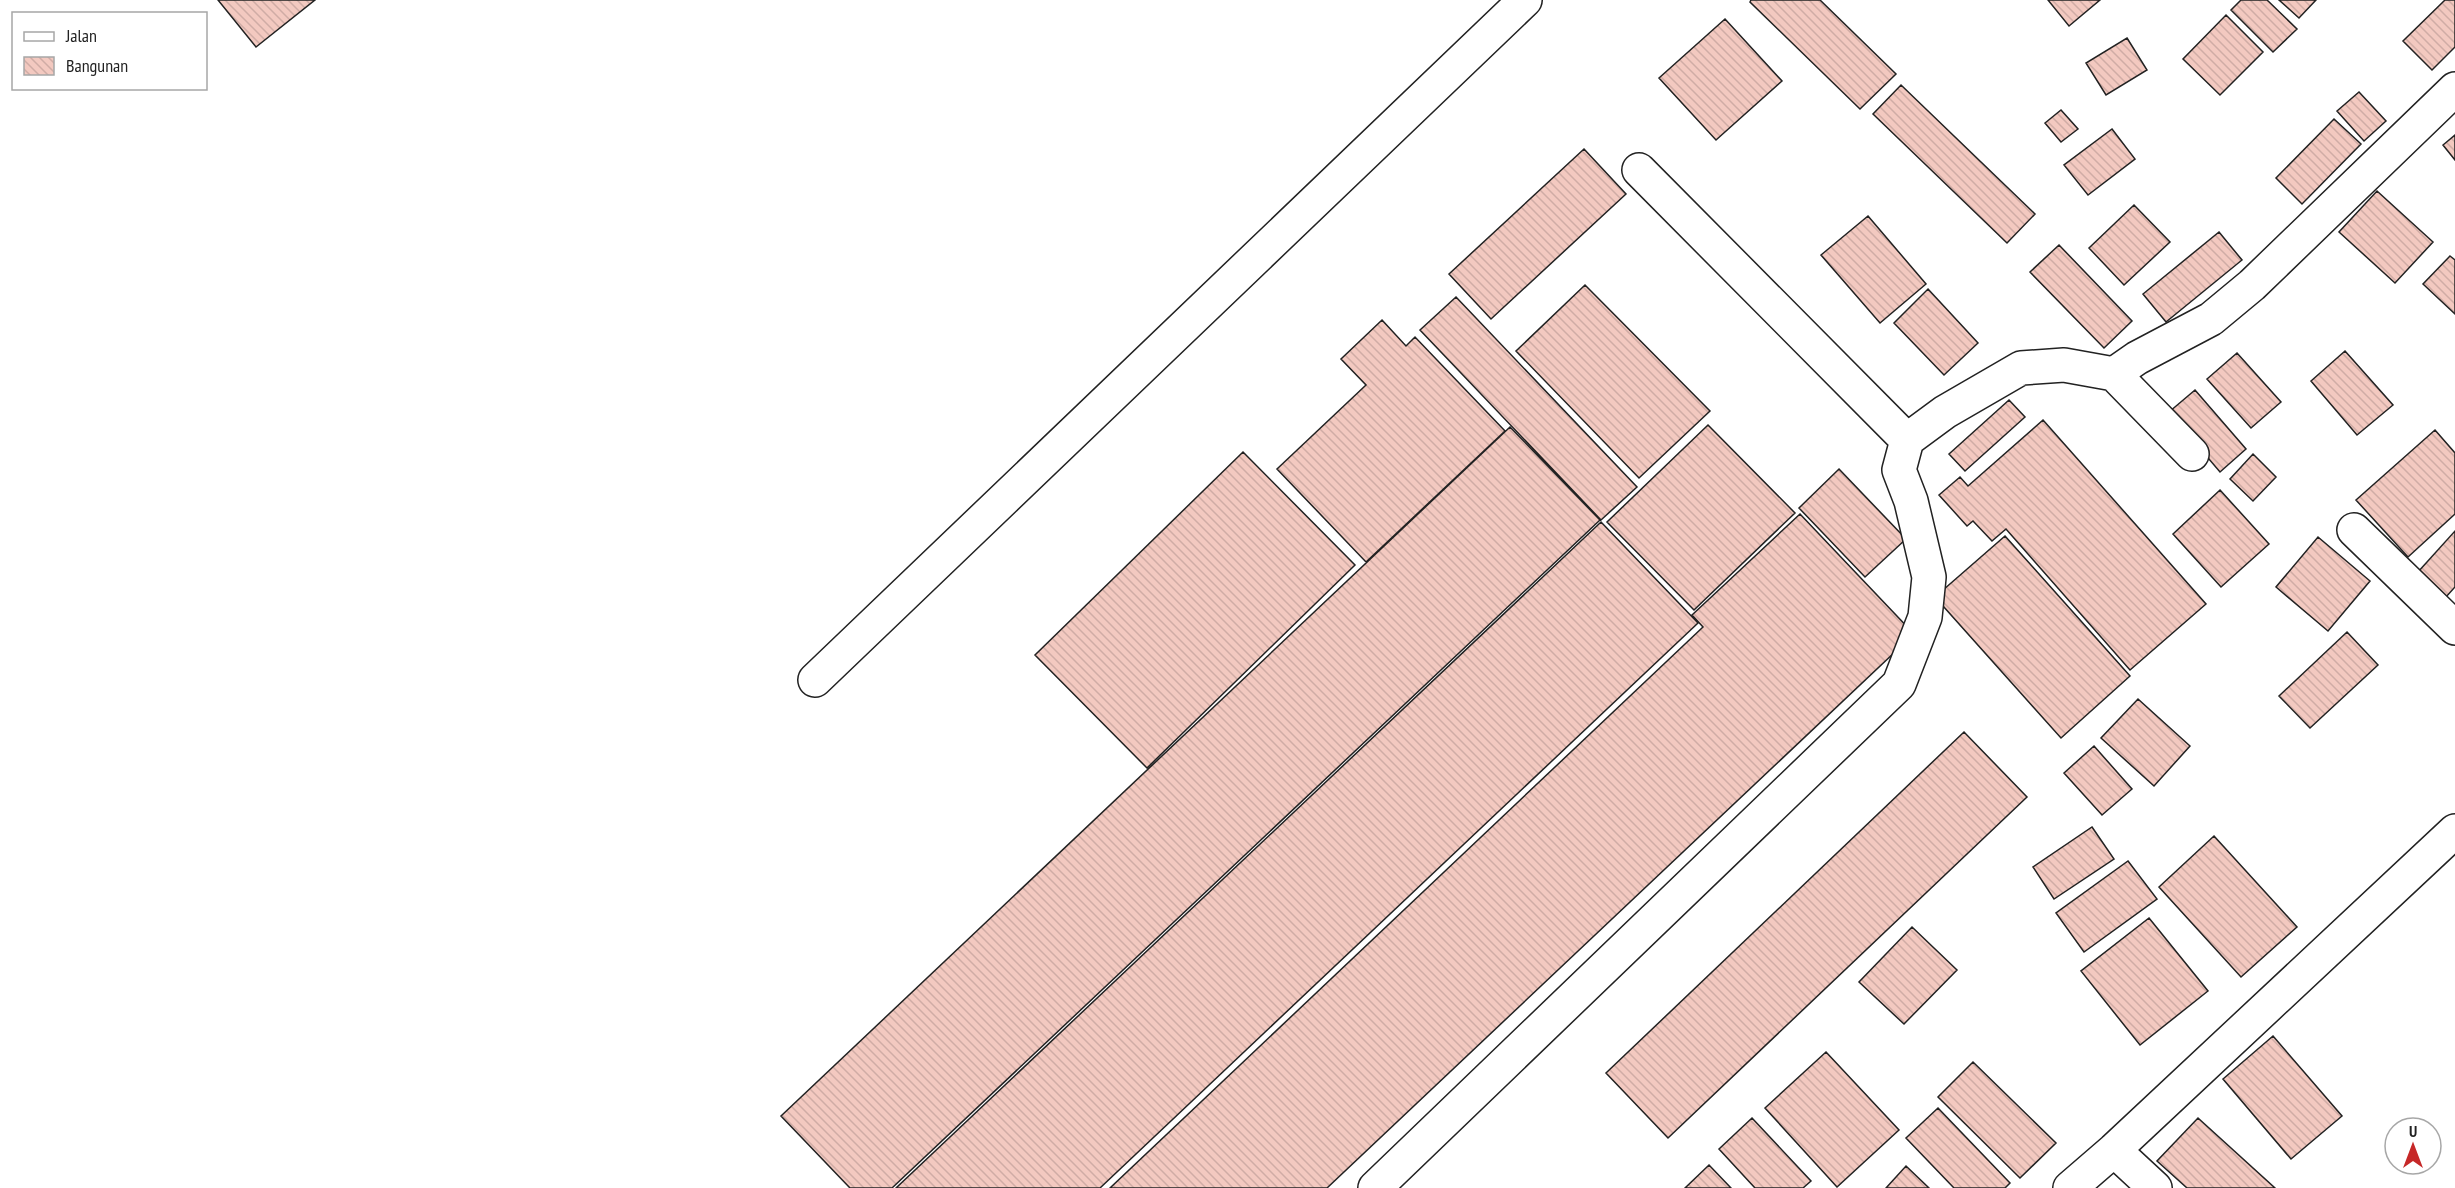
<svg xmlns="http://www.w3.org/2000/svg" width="2455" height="1188" viewBox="0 0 2455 1188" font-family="'PT Sans Narrow',sans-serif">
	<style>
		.building { fill: url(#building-back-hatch); stroke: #222; stroke-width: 1.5 }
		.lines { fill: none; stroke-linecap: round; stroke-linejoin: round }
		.minor-casing { stroke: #222; stroke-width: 36 }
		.minor { stroke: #fff; stroke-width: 33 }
	</style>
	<defs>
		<pattern id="building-back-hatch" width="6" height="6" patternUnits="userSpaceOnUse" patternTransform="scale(1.5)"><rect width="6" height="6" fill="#f3c9c0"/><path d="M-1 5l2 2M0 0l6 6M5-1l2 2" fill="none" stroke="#d0aca5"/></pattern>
	</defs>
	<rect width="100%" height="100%" fill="#fff"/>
	<path class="building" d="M218 0H315L256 47Z
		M1751 0H1820L1896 74 1860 109 1750 2Z
		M2048 0H2100L2069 26Z
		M2241 0H2267L2297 29 2273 52 2231 10Z
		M2279 0H2316L2299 18Z
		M2445 0H2455V47L2432 70 2403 41Z
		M2226 15 2263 52 2220 95 2183 59Z
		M1725 19 1782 81 1716 140 1659 78Z
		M2127 38 2147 70 2106 95 2086 63Z
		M1901 85 2035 214 2007 243 1873 114Z
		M2359 92 2386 121 2364 141 2337 111Z
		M2061 110 2078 129 2061 142 2045 123Z
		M2334 119 2361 144 2302 204 2276 178Z
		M2112 129 2135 159 2088 195 2064 165Z
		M2455 135V160L2443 145Z
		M1584 149 1626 194 1491 319 1449 274Z
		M2377 191 2433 242 2395 283 2339 232Z
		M2134 205 2170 242 2124 285 2089 248Z
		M1868 216 1926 284 1880 323 1821 255Z
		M2219 232 2242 260 2166 322 2143 294Z
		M2059 245 2132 321 2104 348 2030 272Z
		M2450 256 2455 260V314L2423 284Z
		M1585 285 1710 411 1639 478 1516 351Z
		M1928 289 1978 343 1944 375 1894 323Z
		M1456 297 1637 487 1601 520 1420 330Z
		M1382 320 1406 346 1415 337 1505 431 1366 562 1277 469 1366 385 1341 359Z
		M2345 351 2393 405 2357 435 2311 381Z
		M2237 353 2281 402 2251 428 2207 379Z
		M2195 390 2246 449 2220 472 2169 412Z
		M2009 400 2025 417 1965 471 1949 454Z
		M2043 420 2206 604 2130 670 2006 529 1992 541 1973 521 1967 526 1939 495 1960 477 1968 486Z
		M1708 425 1795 513 1694 610 1607 522Z
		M1510 427 1600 520 892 1188H850L781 1116Z
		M2435 430 2455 453V514L2408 557 2356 500Z
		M1243 452 1355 565 1147 768 1035 655Z
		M2253 454 2276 477 2253 501 2230 479Z
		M1839 469 1906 539 1865 577 1799 508Z
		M2220 490 2269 544 2221 587 2173 534Z
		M1800 514 1914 634 1327 1188H1110L1703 627 1692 615Z
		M1601 522 1698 623 1100 1188H896Z
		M2455 531V587L2446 597 2418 572Z
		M2005 536 2130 676 2061 738 1935 597Z
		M2318 537 2370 581 2328 631 2276 587Z
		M2347 632 2378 665 2310 728 2279 696Z
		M2138 699 2190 746 2154 786 2101 738Z
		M1964 732 2027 797 1668 1138 1606 1073Z
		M2094 746 2132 789 2102 815 2064 773Z
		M2092 827 2114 859 2054 899 2033 867Z
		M2214 836 2297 927 2241 977 2159 887Z
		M2128 861 2157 899 2084 952 2056 913Z
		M2149 918 2208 991 2140 1045 2081 971Z
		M1912 927 1957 970 1904 1024 1859 982Z
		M2273 1036 2342 1116 2291 1159 2223 1079Z
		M1826 1052 1899 1130 1837 1187 1765 1108Z
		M1973 1062 2056 1143 2020 1178 1938 1097Z
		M1938 1108 2010 1183 2005 1188H1954L1906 1138Z
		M1752 1118 1811 1181 1803 1188H1755L1719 1149Z
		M2198 1118 2275 1188H2187L2157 1161Z
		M1709 1165 1731 1188H1685Z
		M1906 1166 1929 1188H1886Z"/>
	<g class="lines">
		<defs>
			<path id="minor" d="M1639 170 1907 440
				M2114 374 2137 358 2211 319 2252 285 2455 89
				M2354 530 2455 628
				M815 680 1525 0
				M2114 1150 2155 1188
				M1375 1188 1899 684 1925 617 1929 577 1911 501 1899 470 1907 440 1945 412 2021 368 2064 365 2114 374 2192 454
				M2070 1188 2114 1150 2455 831"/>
		</defs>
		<use href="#minor" class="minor-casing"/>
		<use href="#minor" class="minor"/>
	</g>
	<rect x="12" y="12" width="195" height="78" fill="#ffffff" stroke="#a7a7a7" stroke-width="1.5"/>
	<rect x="24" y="32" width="30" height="9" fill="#ffffff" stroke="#a7a7a7" stroke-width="1.5"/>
	<text x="66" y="42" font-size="18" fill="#222222">Jalan</text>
	<rect x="24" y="57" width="30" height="18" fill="url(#building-back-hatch)" stroke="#a7a7a7" stroke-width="1.5"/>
	<text x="66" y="72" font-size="18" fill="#222222">Bangunan</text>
	<g transform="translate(2413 1146)"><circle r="28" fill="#ffffff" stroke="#a7a7a7" stroke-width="1.5"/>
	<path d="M0-4.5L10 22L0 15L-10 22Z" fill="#c62828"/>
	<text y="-9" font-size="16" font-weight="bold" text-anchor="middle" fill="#222222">U</text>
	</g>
</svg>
